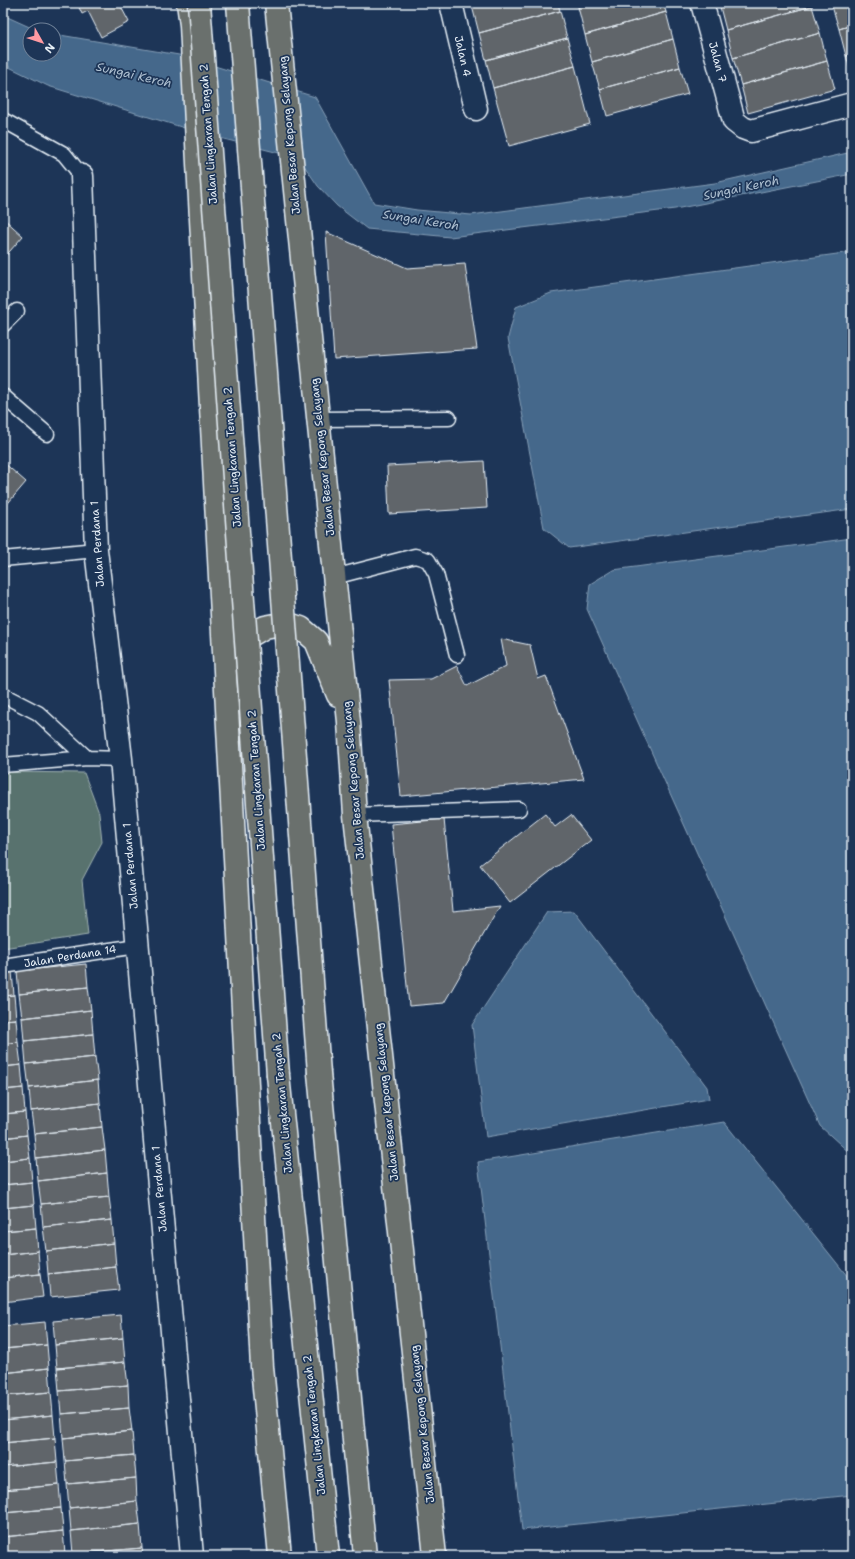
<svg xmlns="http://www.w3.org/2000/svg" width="855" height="1559" viewBox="0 0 855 1559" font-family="'Shantell Sans',sans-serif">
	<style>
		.green { fill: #59726e; stroke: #a0b2b3 }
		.water { fill: #44688b; stroke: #869fb7 }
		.building { fill: #60656b; stroke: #e8f1f8 }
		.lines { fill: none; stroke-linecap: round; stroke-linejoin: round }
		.service-casing { stroke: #e8f1f8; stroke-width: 17 }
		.minor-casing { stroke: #e8f1f8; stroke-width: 25 }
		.primary-casing { stroke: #e8f1f8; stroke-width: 25 }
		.trunk-casing { stroke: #e8f1f8; stroke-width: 25 }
		.service { stroke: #1d3557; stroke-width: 14 }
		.minor { stroke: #1d3557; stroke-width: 22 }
		.primary { stroke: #6b706d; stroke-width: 22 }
		.trunk { stroke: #6b706d; stroke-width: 22 }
		.trunk-bridge-casing { stroke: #e8f1f8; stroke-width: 25; stroke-linecap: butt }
		.trunk-bridge { stroke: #6b706d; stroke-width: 22 }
		.labels { text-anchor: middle; stroke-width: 3.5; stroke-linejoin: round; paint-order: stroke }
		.street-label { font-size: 11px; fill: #e8f1f8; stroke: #1d3557 }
		.water-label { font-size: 12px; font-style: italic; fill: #afc1d2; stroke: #1d3557 }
	</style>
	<rect width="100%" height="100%" fill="#1d3557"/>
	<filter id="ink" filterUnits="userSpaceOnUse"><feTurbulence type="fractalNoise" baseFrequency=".025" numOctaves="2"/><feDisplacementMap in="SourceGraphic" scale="8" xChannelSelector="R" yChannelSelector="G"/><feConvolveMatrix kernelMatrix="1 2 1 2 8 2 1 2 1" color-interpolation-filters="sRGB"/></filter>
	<g filter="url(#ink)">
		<path class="green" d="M3 772 84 773 99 813 102 842 82 880 88 935 3 948Z"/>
		<path class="water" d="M3 15 36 30H30V54H54V34L179 55 315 97 374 203 417 210 471 215 715 183 852 152V174L675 209 450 237 367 229 337 206 318 186 299 158 204 134 48 86 3 64Z
			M852 252V509L569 548 544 528 508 338 516 307 551 293Z
			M852 538V1155L820 1126 587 609 590 584 613 570Z
			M574 911 707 1087 709 1099 486 1137 472 1025 547 912Z
			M724 1122 852 1282V1495L522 1530 478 1162Z"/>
		<path class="building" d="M77 3H119L129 22 101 37 88 11 82 14Z
			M471 3H484L472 6Z
			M484 3H558L560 11 479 33 472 6Z
			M577 3H592L578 7Z
			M592 3H663L666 12 585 35 578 7Z
			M719 3H812V6L726 30Z
			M831 3H852V25L839 29Z
			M812 6 820 33 733 58 726 30Z
			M560 11 567 38 486 60 479 33Z
			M666 12 673 39 592 62 585 35Z
			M852 25V55L846 56 839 29Z
			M820 33 827 61 741 85 733 58Z
			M567 38 575 66 493 88 486 60Z
			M673 39 680 67 600 89 592 62Z
			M852 55V76L846 56Z
			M827 61 835 89 748 113 741 85Z
			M575 66 590 124 509 146 493 88Z
			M680 67 688 94 607 116 600 89Z
			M3 218 23 236 3 259Z
			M326 232 407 268 465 264 477 349 334 359Z
			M484 461 487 508 389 514 387 466Z
			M3 462 26 482 3 509Z
			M501 639 530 645 538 679 546 676 584 779 401 796 389 680 431 679 457 666 467 686 506 666Z
			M545 814 555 827 571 815 591 840 510 903 480 865Z
			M444 819 453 911 500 906 444 1003 409 1006 391 824Z
			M86 964 88 987 19 994 17 971Z
			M12 972 14 995 3 996V973Z
			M88 987 91 1010 22 1018 19 994Z
			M14 995 16 1019 3 1020V996Z
			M91 1010 93 1034 24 1041 22 1018Z
			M16 1019 18 1042 3 1044V1020Z
			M93 1034 95 1057 26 1064 24 1041Z
			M18 1042 21 1065 3 1067V1044Z
			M95 1057 98 1080 29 1088 26 1064Z
			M21 1065 23 1088 3 1090V1067Z
			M98 1080 100 1103 31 1111 29 1088Z
			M23 1088 25 1112 3 1114V1090Z
			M100 1103 102 1127 34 1134 31 1111Z
			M25 1112 27 1135 3 1138V1114Z
			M102 1127 105 1150 36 1158 34 1134Z
			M27 1135 30 1158 3 1161V1138Z
			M105 1150 107 1173 38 1181 36 1158Z
			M30 1158 32 1182 3 1185V1161Z
			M107 1173 109 1197 41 1204 38 1181Z
			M32 1182 34 1205 3 1208V1185Z
			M109 1197 112 1220 43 1227 41 1204Z
			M34 1205 36 1228 3 1231V1208Z
			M112 1220 114 1243 46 1251 43 1227Z
			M36 1228 38 1251 3 1255V1231Z
			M114 1243 116 1267 48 1274 46 1251Z
			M38 1251 40 1274 3 1278V1255Z
			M116 1267 119 1290 50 1297 48 1274Z
			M40 1274 43 1297 3 1302V1278Z
			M121 1315 123 1338 55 1345 53 1321Z
			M45 1322 47 1345 3 1349V1326Z
			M123 1338 125 1362 57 1368 55 1345Z
			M47 1345 49 1368 3 1373V1349Z
			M125 1362 128 1385 59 1391 57 1368Z
			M49 1368 51 1392 3 1396V1373Z
			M128 1385 129 1408 61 1414 59 1391Z
			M51 1392 53 1415 3 1420V1396Z
			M129 1408 132 1431 63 1438 61 1414Z
			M53 1415 55 1438 3 1443V1420Z
			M132 1431 134 1455 65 1461 63 1438Z
			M55 1438 57 1462 3 1467V1443Z
			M134 1455 136 1478 67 1484 65 1461Z
			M57 1462 59 1485 3 1490V1467Z
			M136 1478 137 1501 69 1508 67 1484Z
			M59 1485 61 1508 3 1513V1490Z
			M137 1501 140 1524 71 1531 69 1508Z
			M61 1508 63 1531 3 1537V1513Z
			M140 1524 142 1548 73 1554 71 1531Z
			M63 1531 65 1554 44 1556H3V1537Z
			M142 1548 143 1556H73V1554Z
			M65 1554V1556H44Z"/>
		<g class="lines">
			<defs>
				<path id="service" d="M3 120 64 154 82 176
					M3 325 17 311
					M3 396 47 434
					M318 419 449 418
					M3 559 96 550
					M334 577 415 556 428 560 436 574 457 655
					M3 695 38 713 87 758
					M3 765 87 758 121 759
					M355 815 519 809
					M3 966 137 946"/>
				<path id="minor" d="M451 3 476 109
					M702 3 734 121 743 128 751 131 852 104
					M82 176 96 550 121 759 192 1556"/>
				<path id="primary" d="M188 3 191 25 198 163 262 1367 280 1556
					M276 3 349 722 355 815 435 1556
					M237 655 248 637 265 627 286 623 301 628 316 641 338 695"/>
				<path id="trunk" d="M319 1073 365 1556
					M278 1075 328 1556"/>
			</defs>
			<use href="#service" class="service-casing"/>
			<use href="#minor" class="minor-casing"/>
			<use href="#primary" class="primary-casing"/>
			<use href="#trunk" class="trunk-casing"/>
			<use href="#service" class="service"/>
			<use href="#minor" class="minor"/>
			<use href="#primary" class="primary"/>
			<use href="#trunk" class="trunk"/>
			<defs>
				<path id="trunk-bridge" d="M199 3 278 1075
					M238 3 319 1073"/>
			</defs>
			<use href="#trunk-bridge" class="trunk-bridge-casing"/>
			<use href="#trunk-bridge" class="trunk-bridge"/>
		</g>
	</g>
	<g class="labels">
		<g class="street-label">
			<text transform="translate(463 56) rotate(77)" y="4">Jalan 4</text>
			<text transform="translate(718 62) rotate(75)" y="4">Jalan 7</text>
			<text transform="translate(208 134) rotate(-94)" y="4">Jalan Lingkaran Tengah 2</text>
			<text transform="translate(289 135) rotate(-95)" y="4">Jalan Besar Kepong Selayang</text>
			<text transform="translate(232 457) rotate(-94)" y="4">Jalan Lingkaran Tengah 2</text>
			<text transform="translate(322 457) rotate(-96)" y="4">Jalan Besar Kepong Selayang</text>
			<text transform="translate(97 544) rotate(-94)" y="4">Jalan Perdana 1</text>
			<text transform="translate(256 780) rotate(-94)" y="4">Jalan Lingkaran Tengah 2</text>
			<text transform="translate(353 780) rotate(-95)" y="4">Jalan Besar Kepong Selayang</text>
			<text transform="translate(130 866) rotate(-95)" y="4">Jalan Perdana 1</text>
			<text transform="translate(70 956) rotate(-9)" y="4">Jalan Perdana 14</text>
			<text transform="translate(386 1102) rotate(-96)" y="4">Jalan Besar Kepong Selayang</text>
			<text transform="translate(282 1103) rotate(-95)" y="4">Jalan Lingkaran Tengah 2</text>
			<text transform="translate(159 1189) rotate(-95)" y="4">Jalan Perdana 1</text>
			<text transform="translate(422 1424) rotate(-96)" y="4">Jalan Besar Kepong Selayang</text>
			<text transform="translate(314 1425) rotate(-96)" y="4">Jalan Lingkaran Tengah 2</text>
		</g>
		<g class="water-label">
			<text transform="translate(134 75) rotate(13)" y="4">Sungai Keroh</text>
			<text transform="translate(741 188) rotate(-12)" y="4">Sungai Keroh</text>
			<text transform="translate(421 220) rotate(9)" y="4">Sungai Keroh</text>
		</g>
	</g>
	<rect width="855" height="1559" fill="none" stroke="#1d3557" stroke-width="16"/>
	<rect x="8" y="8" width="839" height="1543" fill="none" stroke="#e8f1f8" stroke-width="1.5" filter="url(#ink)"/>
	<g transform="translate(42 42) rotate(129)"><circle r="19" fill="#1d3557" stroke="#6e8097"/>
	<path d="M0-3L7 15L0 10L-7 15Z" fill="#ff9aa2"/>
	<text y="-6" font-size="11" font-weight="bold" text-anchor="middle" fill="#e8f1f8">N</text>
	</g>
</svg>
